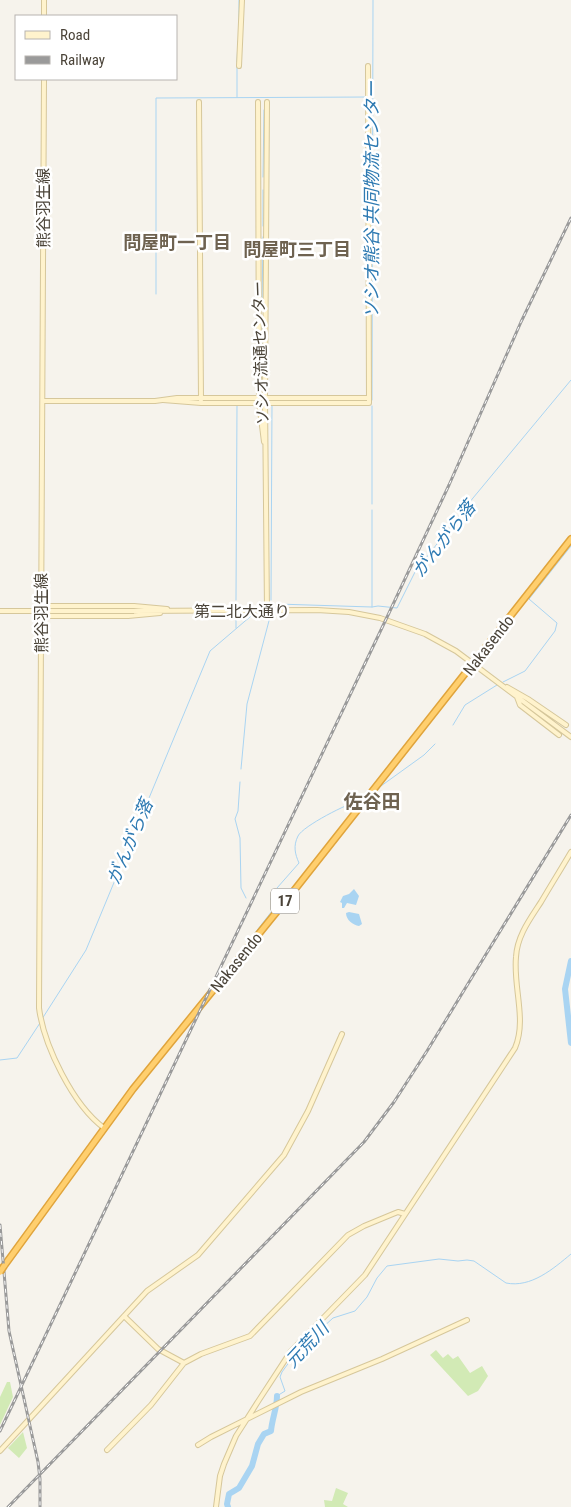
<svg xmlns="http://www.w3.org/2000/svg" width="571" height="1507" viewBox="0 0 571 1507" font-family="'Roboto Condensed','Noto Sans JP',sans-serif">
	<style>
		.green { fill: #d2eab5 }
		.water { fill: #a9d4f2 }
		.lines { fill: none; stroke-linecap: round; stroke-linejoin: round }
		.stream { stroke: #a9d4f2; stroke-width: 1 }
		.river { stroke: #a9d4f2; stroke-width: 6 }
		.secondary-casing { stroke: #d6c79b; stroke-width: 6 }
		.highway-casing { stroke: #e0a43c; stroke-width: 8 }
		.secondary { stroke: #fff3cd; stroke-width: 4 }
		.highway { stroke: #ffcf6e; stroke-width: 5 }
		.rail-casing { stroke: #9a9a9a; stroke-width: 3 }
		.rail { stroke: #fff; stroke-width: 1; stroke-dasharray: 4; stroke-linecap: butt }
		.secondary-bridge-casing { stroke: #d6c79b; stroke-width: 6; stroke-linecap: butt }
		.highway-bridge-casing { stroke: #e0a43c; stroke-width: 8; stroke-linecap: butt }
		.secondary-bridge { stroke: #fff3cd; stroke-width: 4 }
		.highway-bridge { stroke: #ffcf6e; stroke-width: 5 }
		.labels { text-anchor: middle; stroke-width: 5; stroke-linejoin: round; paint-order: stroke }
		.shield { fill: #fff; stroke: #817c74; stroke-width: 1 }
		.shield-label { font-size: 15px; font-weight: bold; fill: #4b4439 }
		.street-label { font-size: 16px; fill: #4b4439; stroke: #fff }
		.water-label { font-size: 18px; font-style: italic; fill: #2e7ab2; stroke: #fff }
		.neighbourhood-label { font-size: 18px; font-weight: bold; fill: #6e6250; stroke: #fff }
		.quarter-label { font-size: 19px; font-weight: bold; fill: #6e6250; stroke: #fff }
	</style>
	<rect width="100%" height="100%" fill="#f6f3ec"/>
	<path class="green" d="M436 1350 443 1358 448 1354 453 1359 458 1356 470 1373 482 1366 488 1376 478 1391 468 1396 430 1355Z
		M7 1382H10L13 1397 0 1425V1397Z
		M23 1432 27 1448 19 1458 8 1448Z
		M336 1488 348 1493 343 1504 348 1507H325L324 1500 332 1501Z"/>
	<path class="water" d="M354 889 359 896 356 905 347 903 344 908H342V903L340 902 343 896 349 894Z
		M349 912 359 914 362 924 359 926C353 925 346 920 346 913Z"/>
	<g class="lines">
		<path class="stream" d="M239 32V0
			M237 62 238 41
			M237 97V66
			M263 177 264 110
			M263 226V190
			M156 294V98L373 97
			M262 308 263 237
			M262 386V321
			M372 400 373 0
			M372 406V504
			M372 510V607
			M236 600 237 404
			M271 600 272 403
			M277 604 372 607 378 606 397 608 415 572 473 498 571 380
			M236 628V614
			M503 682 525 671 555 631 557 623 529 599 571 546
			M453 725 465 705 497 685
			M241 769 247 704 270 617
			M240 782 238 811 235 819 240 838 241 888 246 898
			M369 799 381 786 424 755 435 744
			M240 952 272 911 274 906 271 899 277 888 299 863C295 854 293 846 298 836 303 826 348 803 359 801
			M42 1019 86 950 210 651 251 616
			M0 1060 17 1058 40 1023
			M277 1396 285 1391 280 1377 282 1372 298 1350 333 1318 355 1311 367 1297 377 1278 387 1266 439 1259 458 1261 467 1260 474 1261 506 1283C531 1288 553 1269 571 1254"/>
		<path class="river" d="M571 961 565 989 571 1043
			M228 1507 227 1504 229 1494 239 1488 252 1466 258 1444 264 1434 271 1431C272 1419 277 1408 277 1396"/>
		<defs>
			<path id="secondary" d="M44 0V16
				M239 66 242 0
				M44 79 39 1008C44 1046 73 1105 104 1128
				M199 102 201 400
				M258 102 259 402 264 442
				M267 102 265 398 267 611
				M163 400 201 403H369L368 66
				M43 401H155L177 398H369
				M42 606H134L167 609
				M134 611 317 610 349 612 380 618 425 634 456 651 571 737
				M41 616H128L160 613
				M507 687 528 699 566 725
				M517 697 520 705 559 735
				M124 1316 158 1349 184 1363
				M198 1445 211 1437 301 1392 382 1359 467 1320
				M107 1450 151 1405 184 1363 201 1354 250 1336 348 1235 364 1226 393 1214 398 1212 405 1214
				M0 1451 147 1291 198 1255 284 1155 308 1111 342 1034
				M216 1507 220 1476 224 1464 236 1436 259 1400 291 1351 365 1275 515 1048C527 1020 513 987 516 957 517 936 530 919 541 902 551 885 561 869 571 852"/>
			<path id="highway" d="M4 1266 133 1089 296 888 571 539"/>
		</defs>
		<use href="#secondary" class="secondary-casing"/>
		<use href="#highway" class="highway-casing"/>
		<use href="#secondary" class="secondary"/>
		<use href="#highway" class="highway"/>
		<defs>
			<path id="rail" d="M0 1225 9 1331 38 1462 40 1479V1507
				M0 1431 389 613 449 485 521 322 571 218
				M8 1507 364 1142 394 1102 427 1051 571 815"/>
		</defs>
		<use href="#rail" class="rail-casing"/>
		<use href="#rail" class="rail"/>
		<defs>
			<path id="secondary-bridge" d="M0 611H134"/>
			<path id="highway-bridge" d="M0 1272 4 1266"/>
		</defs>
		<use href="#secondary-bridge" class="secondary-bridge-casing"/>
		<use href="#highway-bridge" class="highway-bridge-casing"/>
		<use href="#secondary-bridge" class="secondary-bridge"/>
		<use href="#highway-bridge" class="highway-bridge"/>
	</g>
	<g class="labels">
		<rect class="shield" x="271" y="888.5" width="28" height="25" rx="4"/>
		<g class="shield-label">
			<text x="285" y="906">17</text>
		</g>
		<g class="street-label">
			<text transform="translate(43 208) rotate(-90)" y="6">熊谷羽生線</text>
			<text transform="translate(260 353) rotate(-92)" y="6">ソシオ流通センター</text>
			<text x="242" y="617">第二北大通り</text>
			<text transform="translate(41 613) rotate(-90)" y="6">熊谷羽生線</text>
			<text transform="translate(488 645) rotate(-52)" y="6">Nakasendo</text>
			<text transform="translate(236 962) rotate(-51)" y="6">Nakasendo</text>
		</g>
		<g class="water-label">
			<text transform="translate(372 200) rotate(-90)" y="6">ソシオ熊谷 共同物流センター</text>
			<text transform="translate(444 539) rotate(-52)" y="6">がんがら落</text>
			<text transform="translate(130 842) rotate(-67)" y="6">がんがら落</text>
			<text transform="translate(307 1345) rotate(-47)" y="6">元荒川</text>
		</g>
		<g class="neighbourhood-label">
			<text x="177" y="249">問屋町一丁目</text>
			<text x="297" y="256">問屋町三丁目</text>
		</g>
		<g class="quarter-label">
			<text x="372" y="808">佐谷田</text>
		</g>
	</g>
	<rect x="15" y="15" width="162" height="65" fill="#ffffff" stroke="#b7b4b0"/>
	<rect x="25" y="31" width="25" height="8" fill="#fff3cd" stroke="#b7b4b0"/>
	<text x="60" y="40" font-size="15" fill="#4b4439">Road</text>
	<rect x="25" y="56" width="25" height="8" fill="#9a9a9a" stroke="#b7b4b0"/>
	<text x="60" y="65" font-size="15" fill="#4b4439">Railway</text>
</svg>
